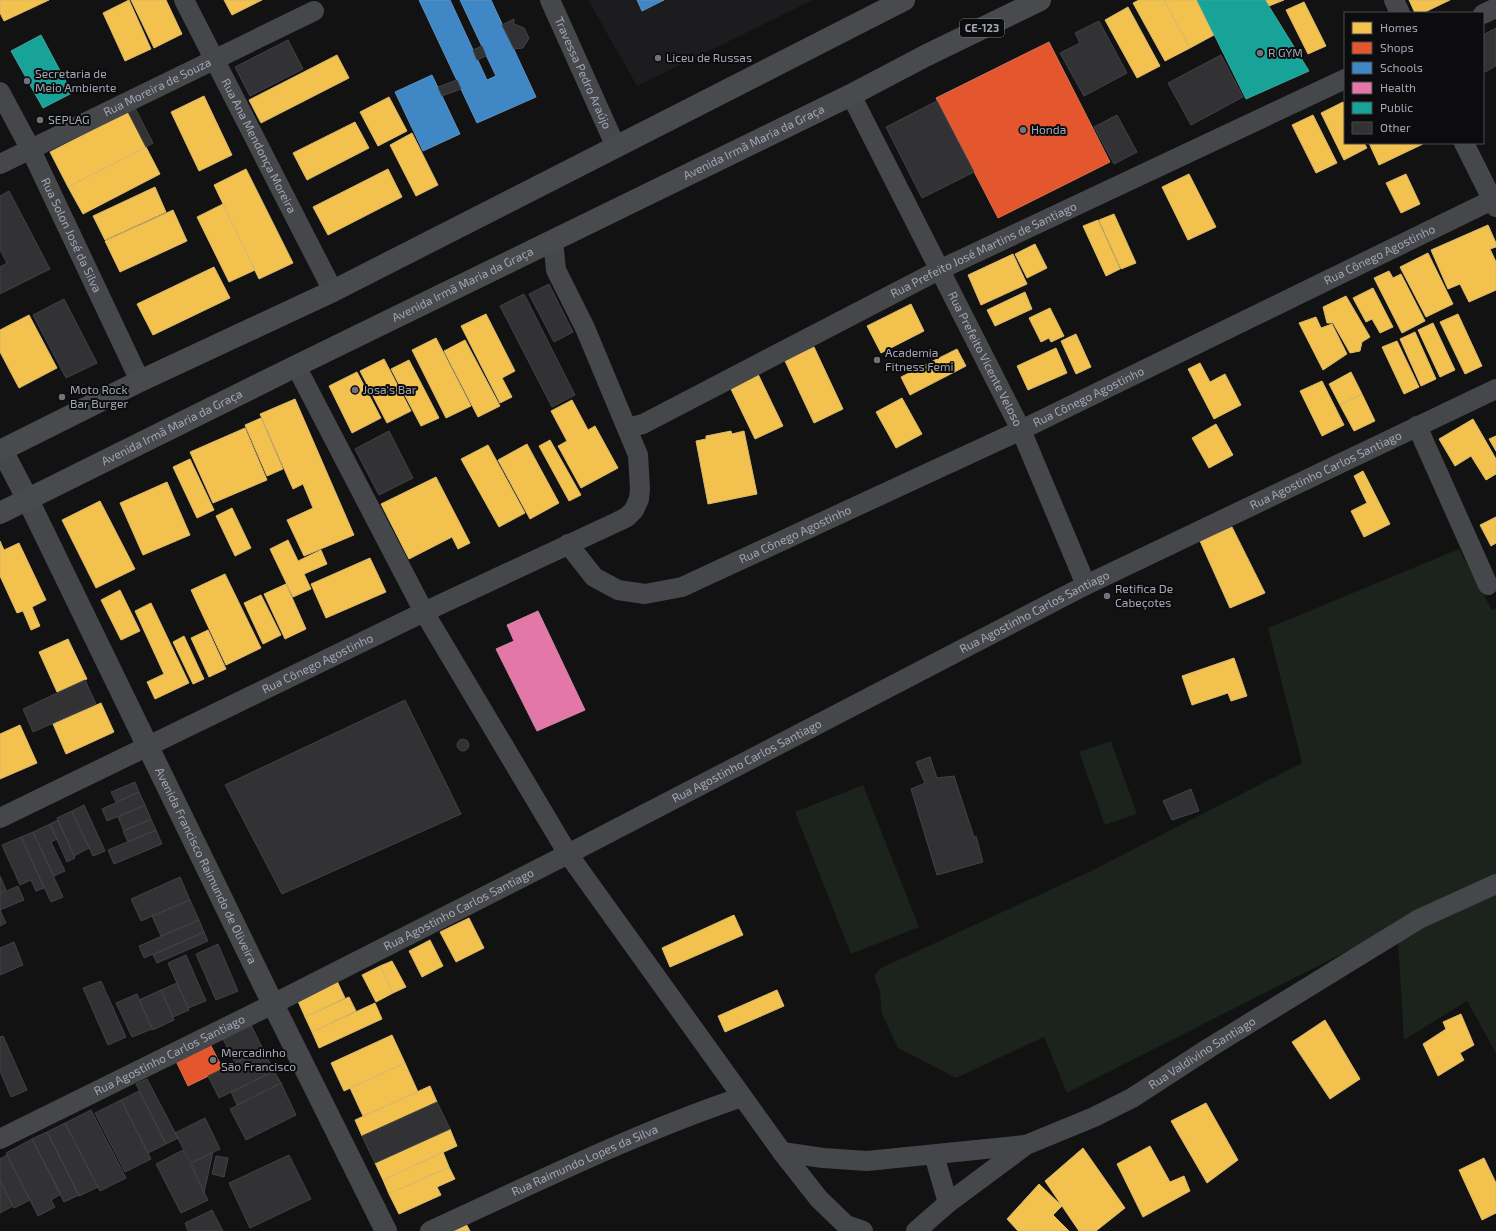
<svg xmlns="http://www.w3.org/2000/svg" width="1496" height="1231" viewBox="0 0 1496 1231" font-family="'Exo 2',sans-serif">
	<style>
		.built { fill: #1c1c1e }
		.green { fill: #1c221c }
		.homes { fill: #f2c14e; stroke: #dab96d }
		.shops { fill: #e4572e; stroke: #d06f56 }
		.schools { fill: #3f88c5; stroke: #5d91c0 }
		.health { fill: #e377a8; stroke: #d085ac }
		.public { fill: #17a398; stroke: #41a4a0 }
		.building { fill: #323235; stroke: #404246 }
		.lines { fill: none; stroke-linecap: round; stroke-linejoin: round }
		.minor { stroke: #46474b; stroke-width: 20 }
		.tertiary { stroke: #46474b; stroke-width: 22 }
		.primary { stroke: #484a4d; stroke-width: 22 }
		.poi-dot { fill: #70737b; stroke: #0c0c0e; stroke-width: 1.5 }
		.labels { text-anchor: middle; stroke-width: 4; stroke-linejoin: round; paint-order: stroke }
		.shield { fill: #0c0c0e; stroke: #757882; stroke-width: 1 }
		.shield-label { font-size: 11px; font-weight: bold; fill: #a2a7b4 }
		.poi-label { font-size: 12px; fill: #a2a7b4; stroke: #0c0c0e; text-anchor: start }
		.street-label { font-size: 12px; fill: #a2a7b4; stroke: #0c0c0e }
	</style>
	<rect width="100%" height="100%" fill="#121212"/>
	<path class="built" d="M588 0H813L637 86Z"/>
	<path class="green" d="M1459 549 1492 610 1496 608V1053L1467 1001 1404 1040 1397 926 1067 1093 1044 1037 956 1078 898 1048 882 1014 880 992 874 976 881 968 1091 871 1302 763 1268 628Z
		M1111 741 1137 814 1105 825 1079 752Z
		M863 785 919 927 851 954 795 812Z"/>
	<path class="homes" d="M0 0H49L4 21 0 13Z
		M129 0 151 49 125 61 103 13Z
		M131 0H166L182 34 154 48Z
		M224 0H262L232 15Z
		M1139 0H1164L1190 48 1165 61 1133 3Z
		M1164 0H1197L1214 35 1190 48Z
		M1265 0H1284L1269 6Z
		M1409 0H1450L1423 13H1415Z
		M1304 2 1326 46 1308 54 1286 10Z
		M1128 7 1160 66 1137 78 1105 20Z
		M337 55 349 78 261 123 249 100Z
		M204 96 232 155 199 171 171 112Z
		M389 97 407 131 378 146 360 112Z
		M1343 102 1345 105V143H1364L1367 148 1344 160 1321 113Z
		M128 112 146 147 68 187 50 152Z
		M1313 115 1337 163 1316 173 1292 125Z
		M355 122 369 148 307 180 293 153Z
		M412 133 438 185 416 196 390 145Z
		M1369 143H1423V144L1379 165Z
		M146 147 160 174 83 214 68 187Z
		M246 169 293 263 259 279 214 185Z
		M388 169 402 197 328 235 313 207Z
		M1189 174 1216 227 1188 240 1162 187Z
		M1406 174 1420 204 1401 213 1386 183Z
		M155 187 166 212 105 240 93 216Z
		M223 204 255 270 229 282 197 217Z
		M173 210 187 241 120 272 105 241Z
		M1114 214 1136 263 1121 269 1099 220Z
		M1098 220 1120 269 1106 276 1083 226Z
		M1488 225 1496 243V247L1490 249 1496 262V290L1469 302 1460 284 1448 289 1431 250Z
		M1035 244 1047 268 1027 278 1015 254Z
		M1428 253 1453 304 1426 317 1400 267Z
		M1013 254 1027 284 981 305 968 275Z
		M214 267 230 298 153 335 137 304Z
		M1389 271 1393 278 1401 274 1425 321 1402 333 1374 278Z
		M1373 288 1393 327 1380 333 1372 319 1366 322 1353 298Z
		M1025 292 1032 309 995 326 987 310Z
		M1346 296 1370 337 1362 342 1360 351 1350 353 1333 323H1327L1323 307Z
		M911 304 924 331 881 353 867 326Z
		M1050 308 1064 336 1051 342 1049 338 1041 342 1029 318Z
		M486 314 515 371 502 378 512 397 500 403 461 326Z
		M1458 314 1482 366 1465 374 1440 322Z
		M29 315 57 368 19 388 0 352V330Z
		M1316 317 1321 328 1332 324 1347 354 1323 370 1299 323Z
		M1433 323 1455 370 1440 377 1418 330Z
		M1415 332 1436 379 1421 386 1400 339Z
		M1076 334 1091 367 1076 374 1061 341Z
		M436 338 471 406 446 418 412 350Z
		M465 340 500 406 478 417 444 351Z
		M1397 341 1419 387 1404 394 1382 347Z
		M814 347 843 409 814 423 785 361Z
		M1056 348 1067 373 1028 390 1017 366Z
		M957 349 966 366 910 395 901 377Z
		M384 359 411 411 387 423 360 371Z
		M409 360 439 418 421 426 391 369Z
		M1200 363 1210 382 1225 374 1241 405 1214 419 1188 369Z
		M357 372 381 418 352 433 329 386Z
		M757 372 783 426 755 439 729 385Z
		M1351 372 1362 394 1340 405 1329 384Z
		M1322 381 1344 425 1322 436 1300 391Z
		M1362 394 1375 421 1354 431 1340 405Z
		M902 398 922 434 896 448 876 412Z
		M295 399 354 535 304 556 287 520 313 508 303 484 293 489 260 414Z
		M572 400 588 430 595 426 618 468 581 488 558 446 567 441 551 411Z
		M261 418 283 469 267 476 245 425Z
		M1473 419 1496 459V474L1486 480 1471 456 1455 466 1439 439Z
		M1216 424 1233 455 1209 468 1192 438Z
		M245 428 267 480 213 503 190 452Z
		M731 431 732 434 744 431 757 494 708 504 696 441 706 439V436Z
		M1496 436V451L1489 439Z
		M550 440 581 495 569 501 539 446Z
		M527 444 559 503 530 519 498 460Z
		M488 445 525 513 499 527 461 459Z
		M190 459 214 510 197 518 173 467Z
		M1363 471 1390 524 1364 537 1351 511 1367 503 1354 476Z
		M436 477 470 543 458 549 452 537 409 559 381 504Z
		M167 482 190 535 143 555 120 503Z
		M100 501 135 569 96 588 62 520Z
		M232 508 251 548 235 556 216 516Z
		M1496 517V543L1491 546 1480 525Z
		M1232 527 1265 593 1230 608 1200 541Z
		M288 540 298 561 321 550 327 564 304 574 311 589 293 597 270 549Z
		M0 541 4 550 19 543 46 600 32 607 40 626 31 630 23 611 17 613 0 576Z
		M370 558 386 592 326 618 311 584Z
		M225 574 261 648 226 665 191 590Z
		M286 584 306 629 285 639 264 594Z
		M120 590 140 631 121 640 101 600Z
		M261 595 281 635 263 644 244 603Z
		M151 603 189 683 155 699 147 682 164 674 135 611Z
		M208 630 226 669 209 677 191 638Z
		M184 636 204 679 193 684 173 642Z
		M68 639 87 679 57 692 39 652Z
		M1234 658 1247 696 1231 701 1228 693 1192 705 1182 676Z
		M101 703 114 732 66 754 53 724Z
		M20 725 37 763 0 779V734Z
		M734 915 743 935 670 967 662 948Z
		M469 918 484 948 456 962 440 932Z
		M430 940 443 966 422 977 409 951Z
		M392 961 406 987 393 993 380 966Z
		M380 966 393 993 376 1002 362 975Z
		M337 981 345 998 305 1017 297 999Z
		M777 990 784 1006 725 1032 718 1016Z
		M349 997 356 1011 312 1032 305 1017Z
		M375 1003 382 1019 319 1048 312 1032Z
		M1461 1014 1474 1045 1460 1053 1464 1060 1438 1076 1423 1044 1446 1029 1443 1022Z
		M1325 1020 1360 1079 1330 1099 1292 1042Z
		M392 1035 405 1063 344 1091 331 1063Z
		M405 1063 418 1092 363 1116 350 1088Z
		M430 1086 437 1102 362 1136 355 1120Z
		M1206 1103 1238 1160 1207 1183 1171 1121Z
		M450 1129 457 1146 383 1180 375 1163Z
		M1150 1146 1170 1182 1184 1176 1190 1191 1143 1217 1117 1164Z
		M1083 1148 1125 1208 1096 1231H1079L1045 1181Z
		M443 1152 449 1167 389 1194 383 1180Z
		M1484 1158 1496 1183V1213L1482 1220 1459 1170Z
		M449 1167 455 1179 437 1187 441 1195 399 1214 389 1194Z
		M1039 1184 1062 1206 1053 1215 1069 1231H1018L1007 1219Z
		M465 1222 470 1231H446Z"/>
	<path class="shops" d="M1049 42 1110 162 998 218 936 98Z
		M209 1042 223 1069 188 1086 175 1059Z"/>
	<path class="schools" d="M419 0H450L487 80 496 76 460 0H491L536 97 477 123Z
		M637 0H664L642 11Z
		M432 75 460 134 423 151 395 92Z"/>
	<path class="health" d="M538 611 585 710 537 731 496 649 514 641 507 625Z"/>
	<path class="public" d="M1197 0H1265L1309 71 1246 99Z
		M41 35 72 93 43 108 11 51Z"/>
	<path class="building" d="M514 19V24L524 28 529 38 523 48 514 49 502 25Z
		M1099 21 1127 73 1084 96 1060 53 1080 43 1075 33Z
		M1496 28V66L1483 73V35Z
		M288 40 303 69 250 96 235 67Z
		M482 46 486 56 477 60 473 50Z
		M1221 55 1243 97 1191 125 1168 83Z
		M457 80 461 89 442 96 438 87Z
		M937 101 974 172 922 198 886 127Z
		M135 108 153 143 146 147 128 112Z
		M1117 115 1137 152 1114 164 1094 127Z
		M9 191 50 269 0 294V267L7 263 0 250V196Z
		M549 284 573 332 554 342 529 294Z
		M524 294 575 395 552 407 500 306Z
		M64 299 97 363 66 378 33 315Z
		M389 431 413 478 379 495 355 449Z
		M85 680 96 704 33 732 23 709Z
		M405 700 461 814 282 894 225 785Z
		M457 745a6 6 0 1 1 12 0a6 6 0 1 1-12 0Z
		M930 757 937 778 954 776 974 837 976 836 983 862 937 875 911 789 925 783 916 762Z
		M135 782 139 792 116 802 111 792Z
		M1191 789 1199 811 1172 820 1163 801Z
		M139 792 145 805 107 821 102 809Z
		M84 805 105 851 93 856 72 811Z
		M145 805 151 819 124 831 118 817Z
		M72 811 89 848 74 856 57 818Z
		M151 819 156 830 128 842 123 831Z
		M58 820 75 858 67 862 50 824Z
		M50 824 57 839 51 842 65 871 54 876 33 832Z
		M156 830 162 844 114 864 108 850Z
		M33 832 63 897 51 902 21 837Z
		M21 837 44 888 36 891 31 880 20 885 2 845Z
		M0 876 6 890 0 893Z
		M180 877 190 900 141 921 131 899Z
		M18 886 24 900 0 910 6 923 0 926V894Z
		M190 900 199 920 161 936 152 916Z
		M199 920 204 932 144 958 139 946Z
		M204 932 208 941 157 963 153 955Z
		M14 942 23 965 0 975V948Z
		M218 944 238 991 216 1000 196 954Z
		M186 955 206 1001 188 1008 168 963Z
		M101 981 126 1037 108 1045 83 988Z
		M177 983 189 1010 173 1017 161 990Z
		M161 990 174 1020 153 1030 139 1000Z
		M137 994 152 1029 132 1037 116 1003Z
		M250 1023 263 1049 235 1063 222 1037Z
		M3 1036 27 1090 11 1097 0 1071V1037Z
		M263 1049 274 1071 219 1098 208 1076Z
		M274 1071 281 1083 237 1105 231 1092Z
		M147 1079 178 1138 166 1144 136 1084Z
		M281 1083 296 1115 246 1140 230 1109Z
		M139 1091 166 1144 148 1153 121 1100Z
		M121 1100 151 1159 125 1172 95 1113Z
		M437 1102 450 1129 375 1163 362 1136Z
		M91 1110 126 1178 100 1191 65 1123Z
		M205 1118 220 1149 191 1163 175 1133Z
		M65 1123 98 1187 79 1196 47 1132Z
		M47 1132 79 1195 64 1202 32 1139Z
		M32 1139 61 1194 51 1200 55 1207 38 1216 6 1153Z
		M183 1150 208 1200 181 1213 156 1164Z
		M213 1152 204 1193 191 1163Z
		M7 1155 30 1200 14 1208 0 1181V1159Z
		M289 1155 311 1199 250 1228 229 1183Z
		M216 1156 228 1158 224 1177 212 1174Z
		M0 1181 13 1206 0 1213Z
		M212 1210 223 1231H188L185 1223Z"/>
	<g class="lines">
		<g class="minor">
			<path id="s1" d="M184 0 333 291"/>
			<path id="s2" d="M550 0 616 147"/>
			<path d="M1394 0 1400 13"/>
			<path d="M1483 14 1496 8"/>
			<path id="s3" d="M0 92 30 148 140 381"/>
			<path id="s4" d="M851 95 1021 430 1086 585"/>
			<path d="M1464 143 1496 207"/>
			<path id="s5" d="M0 164 314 11"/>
			<path d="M296 366 424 612 568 854 782 1152 819 1199 846 1225 863 1231"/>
			<path d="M1417 426 1488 585"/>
			<path id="s6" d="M627 428 643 424 939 270 1345 79"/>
			<path id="s7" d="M568 544 594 577 618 590 645 594 682 587 1021 430 1492 200"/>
			<path id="s8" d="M0 818 424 612 617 522 627 517 634 510 639 499 640 489 638 455 585 328 556 270 553 240"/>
			<path id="s9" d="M0 1139 273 1004 568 854 1086 585 1496 389"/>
			<path d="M782 1152 823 1158 867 1161 1025 1145"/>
			<path d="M934 1155 948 1203"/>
			<path id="s10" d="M430 1231C533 1184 635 1133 742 1097"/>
			<path id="s11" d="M916 1231 948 1203 1026 1145 1094 1117 1132 1098 1209 1048 1419 919 1496 884"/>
		</g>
		<path class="tertiary" id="s12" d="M2 450 28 500 273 1004 386 1231"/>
		<g class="primary">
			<path d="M0 451 140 381 333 291 904 0"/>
			<path id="s13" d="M0 513 296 366 851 95 925 56 1040 0"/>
		</g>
	</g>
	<g class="poi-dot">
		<circle cx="1260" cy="53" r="4"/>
		<circle cx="658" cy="58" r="4"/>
		<circle cx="27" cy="81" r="4"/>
		<circle cx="40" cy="120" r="4"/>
		<circle cx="1023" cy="130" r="4"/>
		<circle cx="877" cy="360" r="4"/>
		<circle cx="355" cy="390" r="4"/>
		<circle cx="62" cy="397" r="4"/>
		<circle cx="1107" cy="596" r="4"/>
		<circle cx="213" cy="1060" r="4"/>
	</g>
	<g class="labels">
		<rect class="shield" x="960" y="19" width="44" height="18" rx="3"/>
		<g class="shield-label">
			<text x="982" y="32">CE-123</text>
		</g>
		<g class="poi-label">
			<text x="1268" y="57">R GYM</text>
			<text x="666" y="62">Liceu de Russas</text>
			<text x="35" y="78">Secretaria de<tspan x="35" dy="14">Meio Ambiente</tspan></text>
			<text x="48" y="124">SEPLAG</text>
			<text x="1031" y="134">Honda</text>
			<text x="885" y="357">Academia<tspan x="885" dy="14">Fitness Femi</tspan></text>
			<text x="70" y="394">Moto Rock<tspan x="70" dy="14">Bar Burger</tspan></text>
			<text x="363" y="394">Josa's Bar</text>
			<text x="1115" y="593">Retifica De<tspan x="1115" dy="14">Cabeçotes</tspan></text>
			<text x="221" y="1057">Mercadinho<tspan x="221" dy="14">São Francisco</tspan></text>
		</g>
		<g class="street-label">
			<text dy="4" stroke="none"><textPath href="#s2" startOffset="80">Travessa Pedro Araújo</textPath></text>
			<text dy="4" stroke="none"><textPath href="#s5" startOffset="175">Rua Moreira de Souza</textPath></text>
			<text dy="4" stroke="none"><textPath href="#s13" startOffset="840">Avenida Irmã Maria da Graça</textPath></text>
			<text dy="4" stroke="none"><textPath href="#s1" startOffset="164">Rua Ana Mendonça Moreira</textPath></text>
			<text dy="4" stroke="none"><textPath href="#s3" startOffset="160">Rua Solon José da Silva</textPath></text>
			<text dy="4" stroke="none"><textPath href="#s6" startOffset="399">Rua Prefeito José Martins de Santiago</textPath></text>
			<text dy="4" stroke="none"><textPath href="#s7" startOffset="907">Rua Cônego Agostinho</textPath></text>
			<text dy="4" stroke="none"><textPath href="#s13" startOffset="516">Avenida Irmã Maria da Graça</textPath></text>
			<text dy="4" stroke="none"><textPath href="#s4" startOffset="296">Rua Prefeito Vicente Veloso</textPath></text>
			<text dy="4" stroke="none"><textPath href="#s7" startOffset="583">Rua Cônego Agostinho</textPath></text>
			<text dy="4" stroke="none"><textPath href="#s13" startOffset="192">Avenida Irmã Maria da Graça</textPath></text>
			<text dy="4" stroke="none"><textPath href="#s9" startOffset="1485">Rua Agostinho Carlos Santiago</textPath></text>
			<text dy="4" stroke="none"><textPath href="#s7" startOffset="259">Rua Cônego Agostinho</textPath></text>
			<text dy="4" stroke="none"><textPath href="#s9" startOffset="1161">Rua Agostinho Carlos Santiago</textPath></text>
			<text dy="4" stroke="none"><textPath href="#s8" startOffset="353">Rua Cônego Agostinho</textPath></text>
			<text dy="4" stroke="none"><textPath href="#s9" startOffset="837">Rua Agostinho Carlos Santiago</textPath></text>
			<text dy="4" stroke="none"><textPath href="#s12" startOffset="463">Avenida Francisco Raimundo de Oliveira</textPath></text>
			<text dy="4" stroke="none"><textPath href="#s9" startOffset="513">Rua Agostinho Carlos Santiago</textPath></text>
			<text dy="4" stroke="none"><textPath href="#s11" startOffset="339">Rua Valdivino Santiago</textPath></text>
			<text dy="4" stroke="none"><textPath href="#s9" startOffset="189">Rua Agostinho Carlos Santiago</textPath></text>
			<text dy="4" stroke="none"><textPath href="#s10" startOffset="170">Rua Raimundo Lopes da Silva</textPath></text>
		</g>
	</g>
	<rect x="1344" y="12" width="140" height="132" fill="#0c0c0e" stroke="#484a50"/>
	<rect x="1352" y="22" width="20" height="12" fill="#f2c14e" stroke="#484a50"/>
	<text x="1380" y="32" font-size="12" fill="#a2a7b4">Homes</text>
	<rect x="1352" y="42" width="20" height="12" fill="#e4572e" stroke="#484a50"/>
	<text x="1380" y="52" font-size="12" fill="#a2a7b4">Shops</text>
	<rect x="1352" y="62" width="20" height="12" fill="#3f88c5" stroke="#484a50"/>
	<text x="1380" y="72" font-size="12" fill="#a2a7b4">Schools</text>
	<rect x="1352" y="82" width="20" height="12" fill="#e377a8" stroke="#484a50"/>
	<text x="1380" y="92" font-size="12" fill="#a2a7b4">Health</text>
	<rect x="1352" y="102" width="20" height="12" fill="#17a398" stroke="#484a50"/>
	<text x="1380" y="112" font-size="12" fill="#a2a7b4">Public</text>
	<rect x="1352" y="122" width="20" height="12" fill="#323235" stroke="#484a50"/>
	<text x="1380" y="132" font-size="12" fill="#a2a7b4">Other</text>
</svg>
